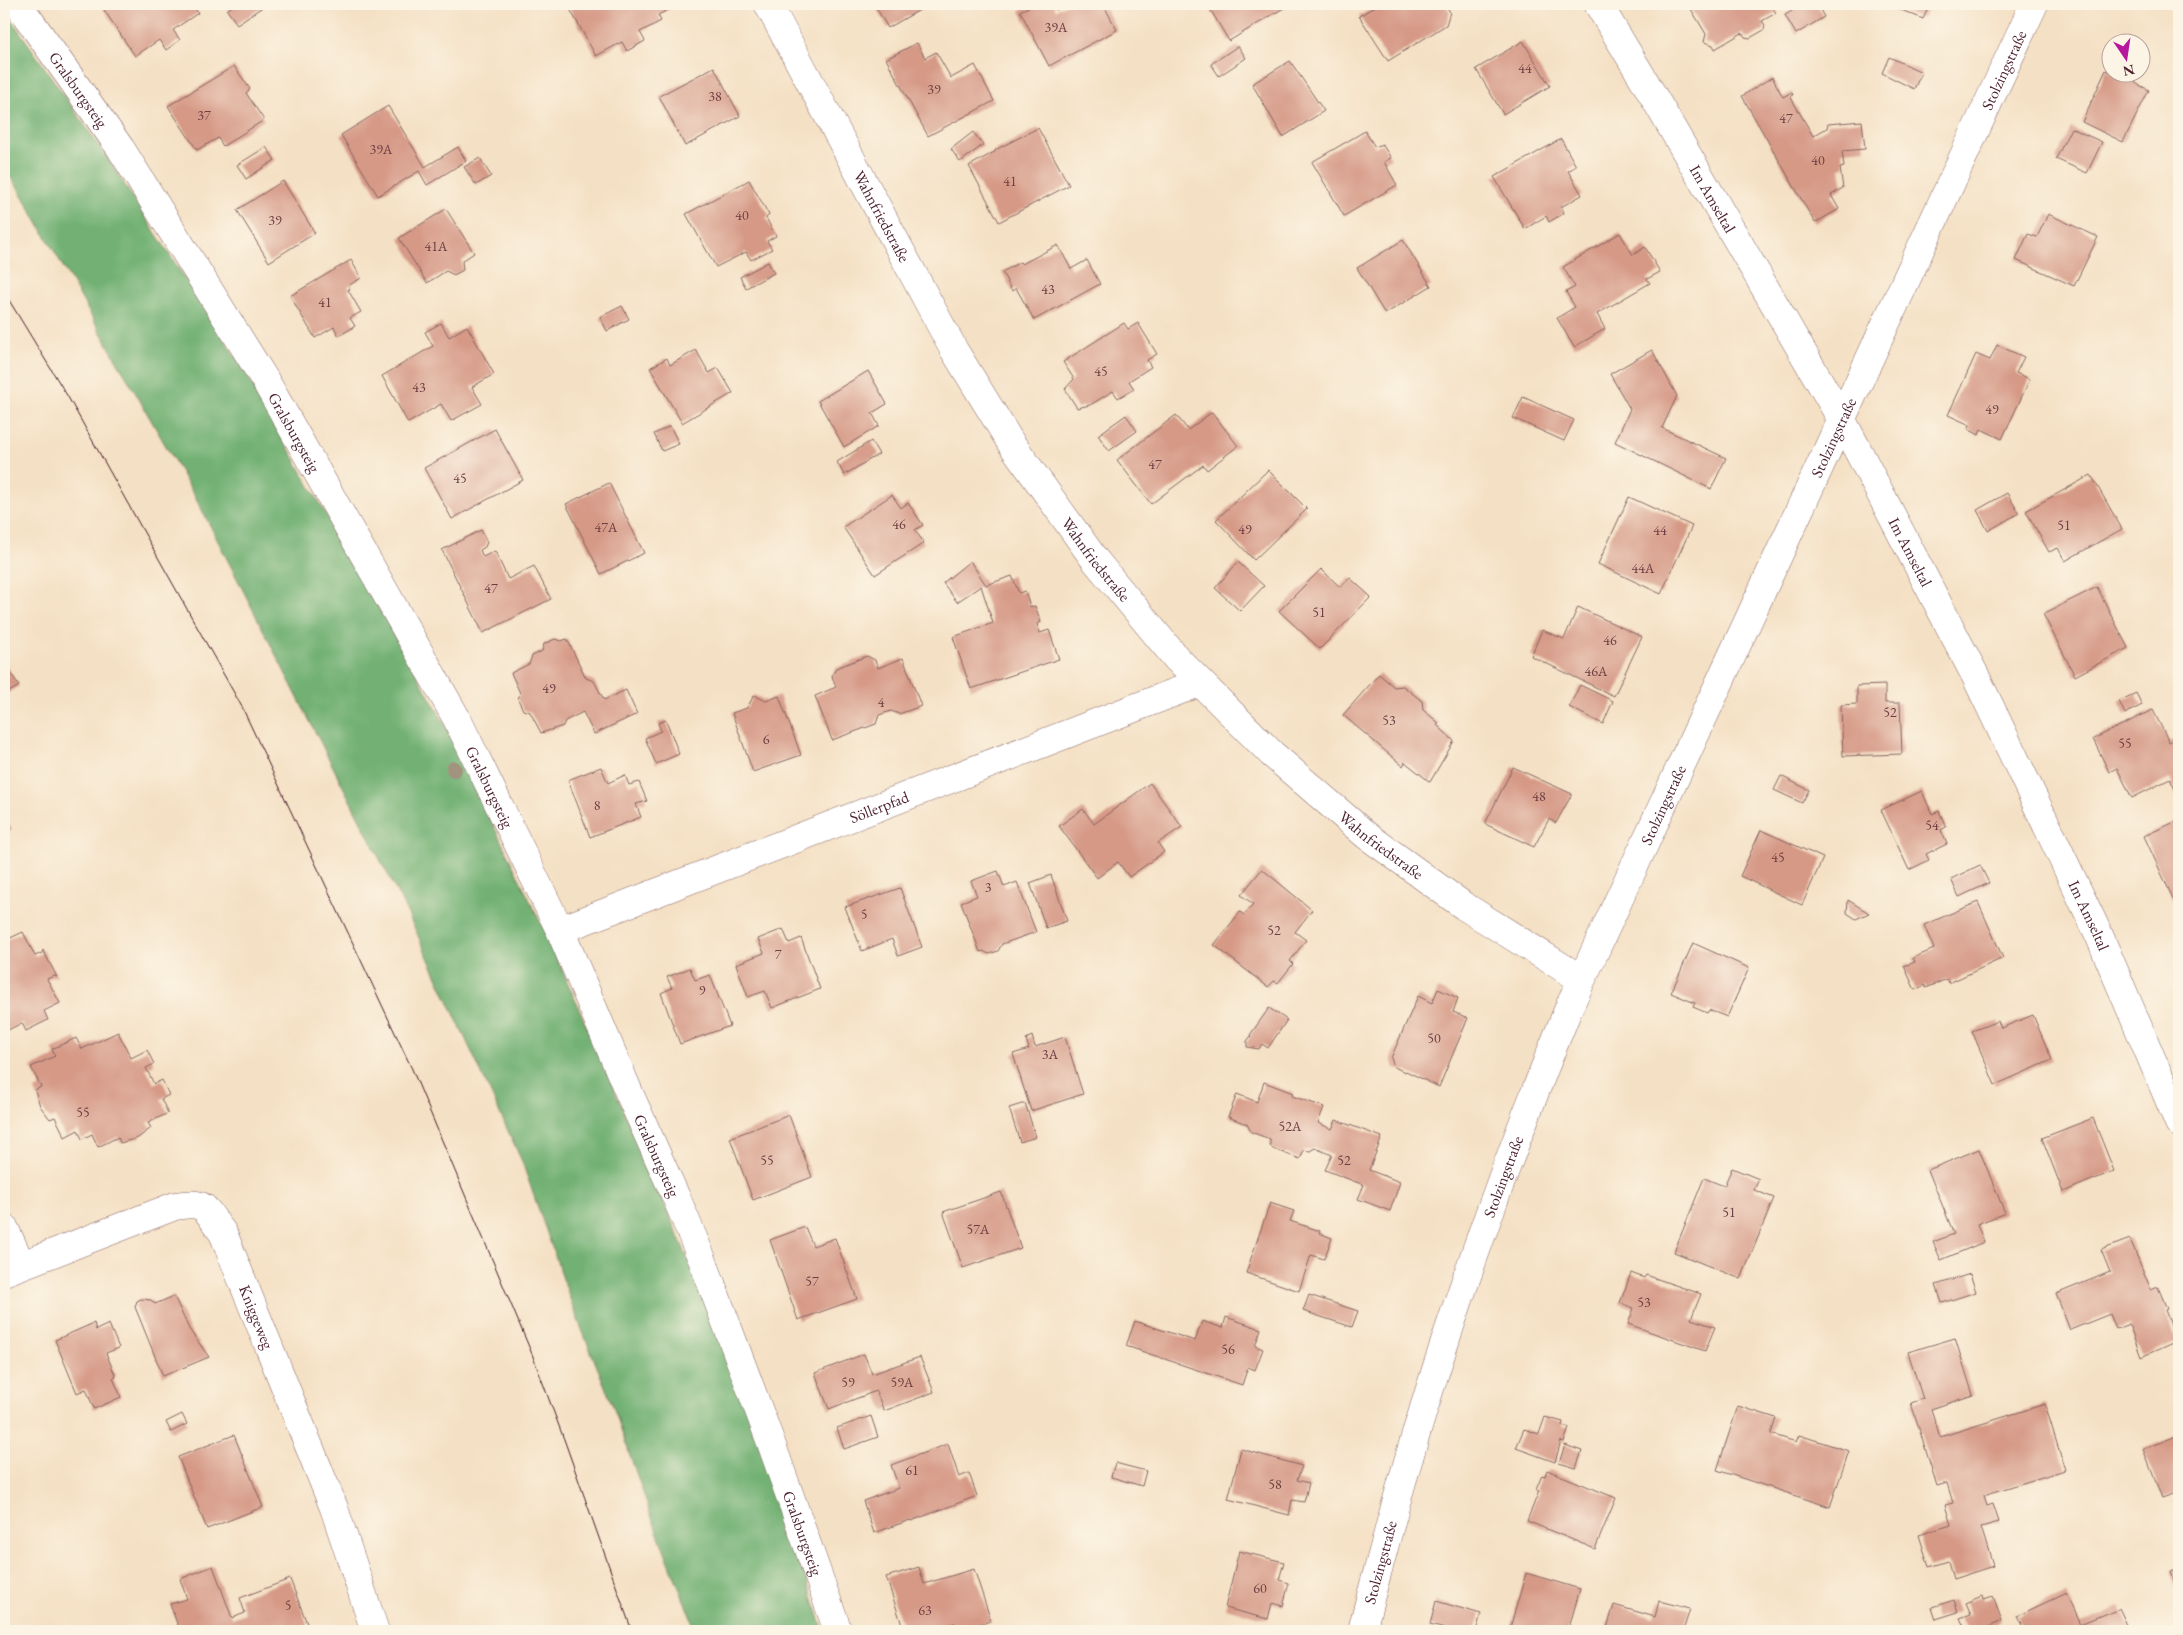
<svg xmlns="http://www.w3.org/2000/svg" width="2183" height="1635" viewBox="0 0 2183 1635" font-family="'EB Garamond',serif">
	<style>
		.forest { fill: #72b173; stroke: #5e684f }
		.building { fill: #d69986 }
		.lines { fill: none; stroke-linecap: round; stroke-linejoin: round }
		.street-casing { stroke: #866361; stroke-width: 29 }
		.street { stroke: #fff; stroke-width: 28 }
		.tram { stroke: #4a1f2b; stroke-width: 1 }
		.tree { fill: #a2937f }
		.labels { text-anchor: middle; stroke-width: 5; stroke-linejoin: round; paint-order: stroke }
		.number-label { font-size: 14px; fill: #6d3e42 }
		.street-label { font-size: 16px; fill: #4a1f2b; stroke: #fcf5e5 }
	</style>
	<rect width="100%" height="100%" fill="#fcf5e5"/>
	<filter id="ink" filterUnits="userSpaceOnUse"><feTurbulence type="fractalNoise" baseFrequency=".02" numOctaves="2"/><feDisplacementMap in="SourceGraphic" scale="10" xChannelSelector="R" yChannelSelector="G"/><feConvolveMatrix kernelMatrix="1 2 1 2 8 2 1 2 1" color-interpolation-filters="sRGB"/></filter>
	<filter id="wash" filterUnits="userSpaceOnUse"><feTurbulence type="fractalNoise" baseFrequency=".0096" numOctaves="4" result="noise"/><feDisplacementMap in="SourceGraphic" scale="20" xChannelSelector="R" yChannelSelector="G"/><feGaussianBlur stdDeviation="1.12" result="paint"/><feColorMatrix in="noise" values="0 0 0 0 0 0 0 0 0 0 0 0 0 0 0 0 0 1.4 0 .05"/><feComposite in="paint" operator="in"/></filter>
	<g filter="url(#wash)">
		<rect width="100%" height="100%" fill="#f4e0c4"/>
		<path class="forest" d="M4 9 106 156 244 370 441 717 549 940 690 1263 759 1442 824 1631H696L650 1513 613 1406 574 1310 521 1159 408 914 198 502 18 188 4 168Z"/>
		<g id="blocks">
			<path class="building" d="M108 4H192L198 13 173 30 180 40 166 50 159 40 135 56 102 7Z
				M235 4H263L264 6 237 24 227 10Z
				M567 4H669L672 8 658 15 661 21 640 32 645 41 627 51 622 42 596 56Z
				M874 4H930L888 28Z
				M1035 4H1053L1056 10 1067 4H1103L1117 30 1049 66 1020 11Z
				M1207 4H1286L1287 6 1229 41Z
				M1379 4H1445L1450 12 1446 25 1388 61 1359 16Z
				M1688 4H1771L1776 13 1762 21 1765 25 1764 30 1750 38 1745 37 1742 33 1715 49 1713 45 1704 42 1706 34Z
				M1804 4H1817L1824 17 1796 34 1785 15Z
				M1887 4H1930L1923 19Z
				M1523 41 1550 86 1503 114 1476 69Z
				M917 43 925 58 936 52 951 78 975 65 994 101 928 136 886 59Z
				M1238 46 1246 58 1219 76 1211 64Z
				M1889 57 1922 72 1914 89 1882 73Z
				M1290 61 1324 111 1283 137 1252 84Z
				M234 66 250 89 246 93 264 120 223 146 218 138 197 150 168 106Z
				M714 67 740 116 685 146 659 96Z
				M2106 70 2126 79 2129 72 2140 73 2135 83 2149 90 2123 142 2082 122Z
				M1772 77 1783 97 1792 92 1793 95 1790 96 1813 136 1827 128 1828 124 1862 121 1865 149 1842 151 1844 167 1840 168 1843 188 1831 195 1839 209 1815 223 1742 96Z
				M388 106 425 167 458 147 466 161 427 185 419 171 378 196 341 135Z
				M1038 128 1069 185 999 222 969 166 996 151 995 150Z
				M2071 128 2102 142 2087 173 2056 159Z
				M1365 131 1375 147 1382 144 1391 158 1384 162 1397 185 1344 216 1312 162Z
				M973 132 983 145 960 162 951 149Z
				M1561 139 1576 166 1568 171 1582 195 1561 207 1564 213 1549 222 1546 216 1525 229 1494 177Z
				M266 147 275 160 246 179 237 165Z
				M480 158 491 176 476 185 464 167Z
				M749 180 769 215 766 218 776 236 767 241 772 249 751 260 746 252 716 267 686 214Z
				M283 181 315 233 269 262 237 210Z
				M446 209 474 253 462 261 463 270 454 275 446 271 427 283 399 238Z
				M2048 214 2098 237 2074 286 2016 260 2028 234 2037 237Z
				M1620 233 1633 255 1645 247 1660 272 1647 279 1650 283 1597 314 1605 329 1574 347 1557 318 1575 307 1566 292 1575 287 1563 267Z
				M1403 240 1431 286 1385 314 1357 268Z
				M1058 245 1071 269 1087 260 1100 284 1034 320 1016 288 1012 291 1002 272 1020 262 1022 264Z
				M351 260 361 278 348 286 350 289 348 290 361 312 350 318 355 326 339 336 334 327 315 338 290 296Z
				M768 262 774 273 746 288 740 277Z
				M622 306 629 319 607 331 600 317Z
				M441 323 449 337 467 326 494 374 472 387 482 404 451 421 441 404 408 423 382 376 433 346 425 332Z
				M1124 323 1128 329 1138 323 1157 354 1147 360 1151 367 1129 381 1134 389 1118 398 1113 391 1090 405 1077 408 1065 389 1074 379 1063 362Z
				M1997 345 2024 357 2016 373 2030 379 2002 439 1981 429 1979 435 1968 429 1970 425 1948 415 1976 354 1990 360Z
				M696 350 709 373 718 368 733 393 682 423 650 368 667 358 670 365Z
				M1652 350 1677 396 1662 428 1726 458 1711 489 1615 442 1630 409 1610 374Z
				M868 371 887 404 872 413 879 426 844 447 818 401Z
				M1523 397 1574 420 1564 441 1513 418Z
				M1212 412 1238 446 1207 470 1203 465 1151 504 1117 460 1176 415 1188 430Z
				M1126 415 1137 431 1109 451 1098 435Z
				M670 426 679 444 662 451 654 434Z
				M495 429 523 480 452 519 424 468Z
				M871 441 879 454 844 475 837 462Z
				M1268 470 1307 509 1254 560 1216 520Z
				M2091 475 2122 529 2065 561 2058 548 2049 552 2026 511Z
				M609 483 644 553 601 574 566 504Z
				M2007 493 2019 513 1988 531 1977 510Z
				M892 495 901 508 908 503 923 525 915 530 924 543 875 575 843 527Z
				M1629 497 1692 526 1661 594 1598 564Z
				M481 530 487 542 485 547 480 550 483 557 495 551 508 579 534 566 551 599 483 633 442 550Z
				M970 561 986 585 1012 576 1019 593 1025 591 1030 607 1035 606 1041 622 1037 624 1040 633 1049 630 1059 659 971 689 953 637 993 623 981 586 957 602 943 583Z
				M1238 562 1264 586 1240 611 1215 588Z
				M1321 569 1340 587 1350 578 1371 597 1320 649 1279 611Z
				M2097 587 2128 648 2075 676 2043 614Z
				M1578 607 1642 637 1614 696 1531 656 1542 630 1564 639Z
				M555 639 561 641 567 639 586 678 594 681 604 700 626 690 637 714 594 734 583 712 565 721 563 726 541 733 530 712 523 710 518 699 520 693 511 673 529 664 532 656 542 651 544 644Z
				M867 656 875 660 878 668 903 658 921 706 899 714 891 711 879 715 876 724 832 740 815 696 836 687 832 676 836 668Z
				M5 663 19 686 4 695V664Z
				M1379 674 1394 687 1403 686 1422 701 1423 710 1439 723 1437 725 1454 741 1430 782 1405 762 1403 766 1343 715Z
				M1580 685 1613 701 1603 724 1569 707Z
				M1885 685V703H1900L1902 754 1843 756 1841 705 1857 704V686Z
				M2136 693 2142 705 2125 714 2119 701Z
				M754 695 766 701 779 696 801 755 753 772 732 713 747 708Z
				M2153 710 2169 742 2177 738 2179 743V798L2170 779 2132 798 2117 768 2109 772 2093 739Z
				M666 720 679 754 656 764 645 738 661 731 658 723Z
				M601 767 608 783 625 775 629 785 639 782 647 801 636 804 641 817 590 837 568 780Z
				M1513 767 1572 794 1556 823 1549 819 1534 847 1485 824Z
				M1781 776 1809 790 1802 803 1774 790Z
				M1150 783 1182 827 1158 843 1164 852 1129 877 1118 862 1097 878 1059 826 1083 809 1094 824Z
				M1922 791 1932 814 1939 811 1946 827 1941 830 1947 844 1926 854 1929 860 1909 870 1881 810Z
				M4 816 12 829 4 834Z
				M2179 820V901L2175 903 2144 836Z
				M1761 830 1823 858 1802 905 1740 876Z
				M1980 865 1989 883 1959 897 1951 879Z
				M1262 869 1312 910 1295 932 1306 940 1290 961 1293 964 1278 983 1274 981 1268 987 1214 945 1240 912 1244 915 1253 904 1241 895Z
				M998 871 1004 887 1017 882 1036 932 1002 944 998 951 989 954 983 951 980 952 961 902 977 896 971 881Z
				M1051 875 1067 921 1046 928 1030 883Z
				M900 888 922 947 898 956 892 939 862 951 845 907Z
				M1848 900 1869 913 1856 919 1847 913Z
				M1978 902 2003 958 1949 983 1947 979 1926 988 1925 985 1915 990 1904 966 1915 962 1913 958 1934 949 1924 925Z
				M783 929 789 943 801 938 820 989 772 1008 765 991 748 997 736 964 764 953 758 939Z
				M23 932 35 956 42 953 43 950 57 977 54 976 47 979 60 1003 44 1011 48 1020 26 1031 22 1023 4 1032V936L6 940Z
				M1693 943 1749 968 1727 1017 1709 1010 1707 1013 1693 1007 1695 1003 1671 993Z
				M690 968 695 980 710 975 730 1026 680 1044 661 993 672 988 667 977Z
				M1438 989 1458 998 1453 1012 1468 1018 1439 1087 1406 1071 1405 1072 1394 1067 1391 1058 1418 996 1432 1003Z
				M1269 1008 1287 1020 1268 1048 1262 1044 1259 1049 1247 1047V1041L1251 1036 1250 1035Z
				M2033 1015 2052 1060 1995 1085 1972 1031 1998 1021 2001 1028Z
				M118 1032 131 1058 147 1050 154 1064 146 1068 154 1084 162 1080 169 1095 161 1099 168 1113 148 1123 151 1128 138 1138 120 1143 118 1137 98 1147 92 1134 82 1139 78 1130 65 1137 55 1117 50 1119 40 1106 35 1090 41 1087 31 1067 55 1056 52 1049 76 1038 82 1049Z
				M1032 1036 1035 1047 1065 1037 1083 1094 1031 1111 1013 1054 1029 1049 1026 1039Z
				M1264 1082 1293 1093 1292 1096 1324 1107 1318 1123 1332 1129 1336 1120 1382 1137 1369 1170 1400 1182 1390 1211 1358 1199 1364 1185 1325 1170 1332 1155 1315 1148 1310 1151 1304 1150 1300 1159 1273 1149 1270 1145V1139L1251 1132 1247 1124 1228 1117 1237 1094 1257 1102Z
				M1025 1103 1036 1137 1020 1142 1009 1108Z
				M789 1115 812 1177 753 1200 730 1138Z
				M2093 1118 2114 1171 2063 1192 2042 1138Z
				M1979 1149 2005 1213 1977 1224 1984 1242 1941 1260 1933 1242 1954 1234 1928 1170Z
				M1732 1168 1759 1179 1754 1190 1774 1198 1741 1279 1674 1252 1704 1178 1724 1186Z
				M1001 1192 1021 1248 963 1268 943 1212Z
				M1270 1203 1294 1211 1290 1221 1320 1231 1319 1233 1332 1238 1324 1259 1311 1255 1299 1291 1246 1273Z
				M805 1227 813 1246 835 1238 857 1299 798 1320 770 1240Z
				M2130 1239 2151 1290 2158 1287 2167 1309 2165 1310 2177 1341 2141 1357 2129 1324 2116 1329 2110 1314 2070 1330 2056 1294 2110 1272 2101 1250Z
				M1631 1273 1644 1278 1646 1275 1701 1294 1691 1319 1715 1327 1705 1351 1628 1324 1634 1308 1620 1303Z
				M1970 1274 1976 1292 1942 1303 1936 1285Z
				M1309 1295 1358 1311 1352 1327 1303 1311Z
				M174 1296 189 1329 209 1357 163 1376 135 1307 137 1301 141 1299 151 1300 155 1304Z
				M1226 1317 1261 1329 1255 1346 1263 1349 1255 1370 1248 1367 1242 1385 1126 1346 1135 1321 1195 1341 1202 1321 1223 1328Z
				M94 1323 96 1330 109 1324 119 1348 106 1353 116 1377 113 1378 121 1397 94 1409 86 1389 77 1393 55 1340Z
				M1955 1338 1973 1395 1931 1409 1940 1437 2045 1404 2065 1470 1984 1495 1987 1506 1993 1504 1999 1522 1981 1527 1993 1566 1953 1579 1948 1561 1929 1567 1919 1535 1951 1525 1945 1505 1953 1503 1947 1483 1937 1486 1911 1403 1923 1399 1908 1352Z
				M864 1354 872 1374 920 1357 934 1392 884 1411 876 1391 829 1409 815 1373Z
				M1738 1406 1776 1418 1771 1434 1796 1442 1799 1435 1849 1451 1830 1507 1717 1470Z
				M182 1414 187 1424 171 1432 166 1422Z
				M871 1416 878 1437 844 1449 837 1428Z
				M1545 1417 1563 1422 1562 1426 1569 1428 1564 1442 1561 1441 1555 1462 1516 1448 1524 1429 1539 1434Z
				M234 1435 263 1507 207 1529 178 1457Z
				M2179 1435V1492L2162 1498 2143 1449Z
				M948 1444 959 1477 969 1473 977 1496 911 1521 910 1520 874 1533 863 1501 899 1488 891 1465Z
				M1565 1445 1582 1451 1576 1468 1559 1463Z
				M1241 1449 1302 1466 1297 1480 1309 1483 1304 1502 1292 1500 1289 1515 1228 1499Z
				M1115 1463 1146 1471 1142 1486 1111 1477Z
				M1547 1470 1616 1498 1595 1549 1527 1521 1539 1491 1536 1490 1542 1475 1545 1476Z
				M1239 1551 1284 1562 1279 1580 1289 1583 1283 1606 1272 1603 1268 1619 1225 1608Z
				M213 1566 232 1618 245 1613 240 1598 290 1579 308 1626 292 1631H164L178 1626 170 1604 187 1599 180 1579Z
				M919 1567 924 1584 974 1569 991 1621 965 1629 954 1623 929 1631H904L886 1577Z
				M2179 1568V1596L2171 1571Z
				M1526 1573 1580 1589 1568 1631H1520L1510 1628Z
				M2066 1593 2080 1624 2119 1608 2130 1631H2024L2017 1616Z
				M1983 1596 1984 1600 1993 1597 2002 1621 1980 1631H1966L1960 1618 1971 1614 1966 1603Z
				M1954 1600 1958 1612 1936 1619 1932 1607Z
				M1436 1601 1481 1614 1476 1631H1453L1430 1625Z
				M1659 1601 1690 1609 1683 1631H1606L1614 1605 1655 1617Z"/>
		</g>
	</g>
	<g filter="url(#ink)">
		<use href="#blocks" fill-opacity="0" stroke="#866361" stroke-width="1"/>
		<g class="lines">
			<defs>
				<g id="street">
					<path id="s1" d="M18 4 121 149 265 380 457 719 560 930 630 1095 676 1197 702 1259 770 1440 838 1631"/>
					<path id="s2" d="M768 4 954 350 1011 443 1095 560 1177 659 1272 754 1366 835 1464 906 1581 979"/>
					<path id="s3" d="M1598 4 1641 75 1842 420 1976 677 2099 935 2179 1123"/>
					<path id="s4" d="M560 930 1199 683"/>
					<path d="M4 1227 21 1264"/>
					<path id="s5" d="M4 1272 175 1206C208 1200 204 1209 223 1233L334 1508 375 1631"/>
					<path id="s6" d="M1362 1631C1370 1596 1381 1561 1390 1525 1438 1348 1500 1175 1570 1005L2034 4"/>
				</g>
			</defs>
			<use href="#street" class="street-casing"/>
			<use href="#street" class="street"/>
			<path class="tram" d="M4 292 68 397 242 707 412 1069 532 1354 565 1442 632 1631"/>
		</g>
		<circle class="tree" cx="454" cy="769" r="8"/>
	</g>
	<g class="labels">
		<g class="number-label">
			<text x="1056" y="32">39A</text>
			<text x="1525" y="73">44</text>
			<text x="934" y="94">39</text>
			<text x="715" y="101">38</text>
			<text x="204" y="120">37</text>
			<text x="1786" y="123">47</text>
			<text x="381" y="154">39A</text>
			<text x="1818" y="165">40</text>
			<text x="1010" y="186">41</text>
			<text x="742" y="220">40</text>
			<text x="275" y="225">39</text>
			<text x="436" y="251">41A</text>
			<text x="1048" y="294">43</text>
			<text x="325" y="307">41</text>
			<text x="1101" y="376">45</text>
			<text x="419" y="392">43</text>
			<text x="1992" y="414">49</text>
			<text x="1155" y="469">47</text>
			<text x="460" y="483">45</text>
			<text x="899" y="529">46</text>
			<text x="2064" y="530">51</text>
			<text x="606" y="532">47A</text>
			<text x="1245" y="534">49</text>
			<text x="1660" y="535">44</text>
			<text x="1643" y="573">44A</text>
			<text x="491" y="593">47</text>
			<text x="1319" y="617">51</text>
			<text x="1610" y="645">46</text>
			<text x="1596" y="676">46A</text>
			<text x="549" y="693">49</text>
			<text x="881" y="707">4</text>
			<text x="1890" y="717">52</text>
			<text x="1389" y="725">53</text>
			<text x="766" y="744">6</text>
			<text x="2125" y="748">55</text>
			<text x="1539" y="801">48</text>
			<text x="597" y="810">8</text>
			<text x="1932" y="830">54</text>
			<text x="1778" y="862">45</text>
			<text x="988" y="892">3</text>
			<text x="864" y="919">5</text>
			<text x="1274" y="935">52</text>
			<text x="778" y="959">7</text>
			<text x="702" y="995">9</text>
			<text x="1434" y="1043">50</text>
			<text x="1050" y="1059">3A</text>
			<text x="83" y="1117">55</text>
			<text x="1290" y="1131">52A</text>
			<text x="767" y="1165">55</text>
			<text x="1344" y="1165">52</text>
			<text x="1729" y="1217">51</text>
			<text x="978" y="1234">57A</text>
			<text x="812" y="1286">57</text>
			<text x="1644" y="1307">53</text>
			<text x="1228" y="1354">56</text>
			<text x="848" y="1387">59</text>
			<text x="902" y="1387">59A</text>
			<text x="912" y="1475">61</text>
			<text x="1275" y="1489">58</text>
			<text x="1260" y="1593">60</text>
			<text x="288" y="1610">5</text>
			<text x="925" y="1615">63</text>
		</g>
		<g class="street-label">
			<text dy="6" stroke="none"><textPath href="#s6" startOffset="1691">Stolzingstraße</textPath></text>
			<text dy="6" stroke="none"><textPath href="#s1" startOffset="105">Gralsburgsteig</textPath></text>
			<text dy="6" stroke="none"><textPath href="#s3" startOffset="226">Im Amseltal</textPath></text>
			<text dy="6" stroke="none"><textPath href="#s2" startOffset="241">Wahnfriedstraße</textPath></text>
			<text dy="6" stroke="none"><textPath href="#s1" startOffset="510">Gralsburgsteig</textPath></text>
			<text dy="6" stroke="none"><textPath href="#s6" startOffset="1286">Stolzingstraße</textPath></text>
			<text dy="6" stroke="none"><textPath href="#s3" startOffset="631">Im Amseltal</textPath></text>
			<text dy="6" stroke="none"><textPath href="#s2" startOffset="646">Wahnfriedstraße</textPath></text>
			<text dy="6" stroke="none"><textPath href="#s1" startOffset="915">Gralsburgsteig</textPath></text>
			<text dy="6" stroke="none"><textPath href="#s6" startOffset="881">Stolzingstraße</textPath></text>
			<text dy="6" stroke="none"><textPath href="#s4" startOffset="342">Söllerpfad</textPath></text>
			<text dy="6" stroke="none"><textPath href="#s2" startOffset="1051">Wahnfriedstraße</textPath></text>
			<text dy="6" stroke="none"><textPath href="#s3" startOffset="1036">Im Amseltal</textPath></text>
			<text dy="6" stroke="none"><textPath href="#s1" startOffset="1320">Gralsburgsteig</textPath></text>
			<text dy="6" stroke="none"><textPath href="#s6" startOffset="476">Stolzingstraße</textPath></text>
			<text dy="6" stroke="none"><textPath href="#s5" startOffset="335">Kniggeweg</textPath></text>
			<text dy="6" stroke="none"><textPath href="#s1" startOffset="1725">Gralsburgsteig</textPath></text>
			<text dy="6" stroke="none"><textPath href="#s6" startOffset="71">Stolzingstraße</textPath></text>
		</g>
	</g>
	<rect width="2183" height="1635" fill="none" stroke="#fcf5e5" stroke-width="20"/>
	<g transform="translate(2126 58) rotate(167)"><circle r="24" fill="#fcf5e5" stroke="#b59f9b"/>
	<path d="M0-4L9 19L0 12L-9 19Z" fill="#b5179e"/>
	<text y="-8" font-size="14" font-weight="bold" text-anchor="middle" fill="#4a1f2b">N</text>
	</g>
</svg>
